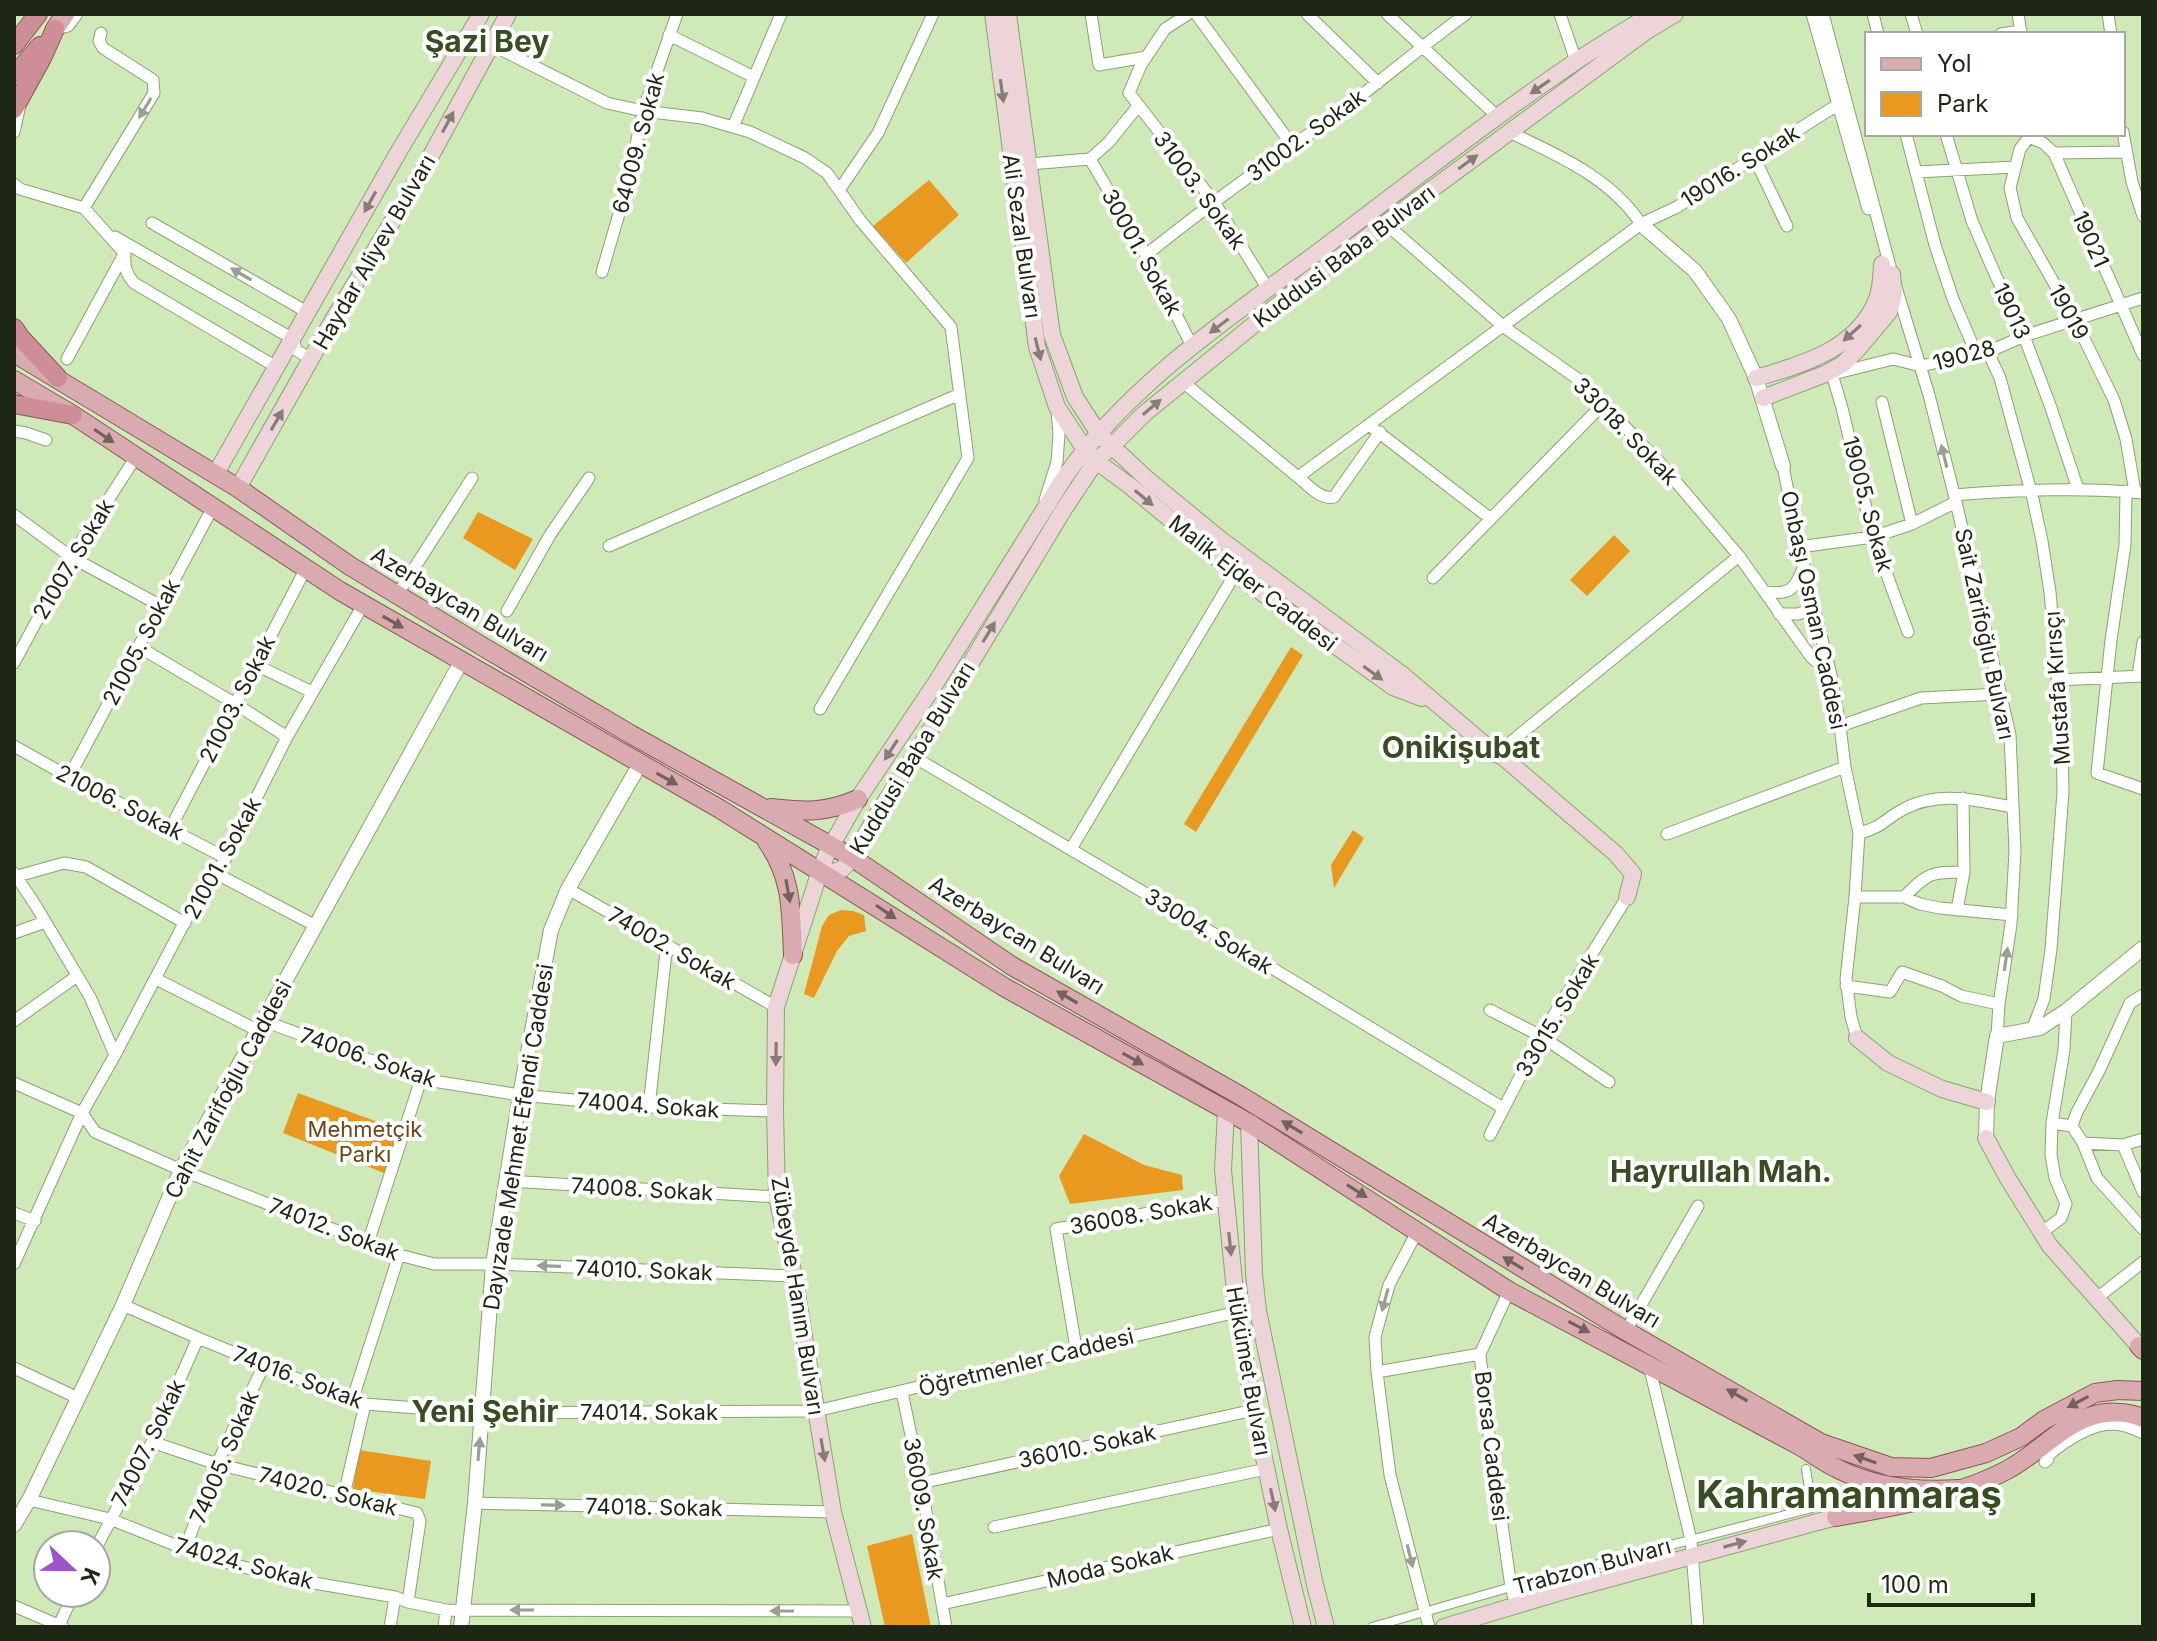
<svg xmlns="http://www.w3.org/2000/svg" width="2157" height="1641" viewBox="0 0 2157 1641" font-family="Inter,sans-serif">
	<style>
		.green { fill: #e9991f }
		.lines { fill: none; stroke-linecap: round; stroke-linejoin: round }
		.pedestrian-casing { stroke: #8ba375; stroke-width: 10 }
		.minor-casing { stroke: #8ba375; stroke-width: 13 }
		.tertiary-casing { stroke: #8ba375; stroke-width: 16 }
		.secondary-casing { stroke: #8ba375; stroke-width: 18 }
		.primary-casing { stroke: #885758; stroke-width: 20 }
		.trunk-casing { stroke: #885758; stroke-width: 20 }
		.pedestrian { stroke: #fff; stroke-width: 8 }
		.minor { stroke: #fff; stroke-width: 11 }
		.tertiary { stroke: #fff; stroke-width: 14 }
		.secondary { stroke: #ecd4d8; stroke-width: 16 }
		.primary { stroke: #daaab1; stroke-width: 18 }
		.trunk { stroke: #ce8e97; stroke-width: 18 }
		.oneway { fill: #857e76 }
		.oneway2 { fill: #9a9e95 }
		.oneway3 { fill: #73625b }
		.labels { text-anchor: middle; stroke-width: 8; stroke-linejoin: round; paint-order: stroke }
		.street-label { font-size: 22px; fill: #1e2714; stroke: #fff }
		.park-label { font-size: 22px; fill: #6a4717; stroke: #fff }
		.district-label { font-size: 30px; font-weight: bold; fill: #384d22; stroke: #fff }
		.town-label { font-size: 38px; font-weight: bold; fill: #384d22; stroke: #fff }
	</style>
	<rect width="100%" height="100%" fill="#cfe9b8"/>
	<path class="green" d="M929 180 959 215 906 263 873 226Z
		M478 512 533 539 515 570 463 538Z
		M1614 535 1630 551 1587 596 1570 580Z
		M1291 647 1303 655 1196 832 1184 824Z
		M1353 830 1364 838 1334 888 1331 865Z
		M841 910 853 911 864 915 866 931 849 936 837 951 814 998 804 994 822 926 829 915Z
		M298 1093 403 1131 389 1175 283 1133Z
		M1084 1134 1144 1165 1182 1175 1183 1190 1070 1204 1059 1176Z
		M359 1450 431 1461 425 1499 353 1489Z
		M1820 1482 1852 1499 1862 1492 1883 1500 1826 1511Z
		M912 1534 931 1627H885L867 1546Z"/>
	<g class="lines">
		<defs>
			<path id="pedestrian" d="M1372 1627 1511 1587 1812 1508 1806 1469"/>
			<path id="minor" d="M1091 14 1099 65 1146 57
				M1188 14 1165 29 1141 65 1129 93 1214 202 1268 289
				M1196 14 1292 145
				M1307 14 1378 83
				M1387 14 1498 117
				M1560 14 1576 61
				M1812 14 1868 209
				M1823 14 1892 274 1929 395 1956 502 2010 735 2015 851 2011 924 1999 1004 1997 1036
				M1873 14 1878 34
				M1911 14 1917 34
				M2018 14 2021 34
				M2108 14 2111 34
				M56 29 68 26 77 14
				M2001 34 2021 31
				M669 35 754 77
				M490 44 607 103 643 111 702 118 750 132 805 158 827 173 860 220 951 327 968 458 820 709
				M733 127 781 14
				M14 132 20 105
				M1509 132C1558 155 1611 178 1641 224
				M2123 132 2132 182 2143 216
				M1906 134 1935 245 1953 299 1976 353
				M1946 134 1972 221 1995 274 2024 336 2050 405 2078 489
				M2029 134V137L2043 143 2054 153 2143 355
				M2029 137 2020 149 2010 188 2017 218 2075 320 2114 400 2126 439 2135 492
				M2054 153 2126 152
				M1754 157 1787 226
				M1090 159 1146 255 1192 346
				M1029 164 1090 159 1109 142 1138 106
				M1916 172 2015 167
				M14 184 20 189 84 208 125 254C124 266 126 274 134 283L278 368
				M840 189 878 133 933 14
				M84 208 154 93 153 80 103 48 99 41 101 33
				M152 223 300 308 307 316
				M1385 223 1504 327 1582 382 1660 463 1739 556 1811 657 1831 675
				M115 237 293 339 296 350 306 356 314 357
				M1146 255C1202 210 1260 168 1319 127 1370 91 1416 50 1466 14
				M602 272 628 183 643 111 677 14
				M1988 352 2000 378 2033 499 2042 541 2050 592 2062 733 2063 792 2051 949 2044 999 2032 1030
				M67 359 124 254
				M1921 366 1976 353 1988 352 2024 336 2143 298
				M1837 373 1893 359 1921 366
				M1832 374 1842 408 1873 537 1908 632
				M1183 382 1298 477 1641 224 1677 207 1837 105
				M1882 402 1912 524
				M1369 425 1491 519
				M14 431 26 433 46 440
				M1783 466 1799 547 1831 675 1840 726 1845 767 1859 833 1855 897 1846 979 1851 1017 1857 1038
				M1298 477C1308 485 1320 500 1334 497L1380 432
				M2126 491 2125 545 2111 640 2097 773 2143 789
				M1954 495C2018 490 2079 487 2143 493
				M1045 500 1057 462 1059 434 1057 411
				M14 515 71 557 161 606
				M609 546 960 394
				M1799 547 1873 537 1912 524 1956 502
				M1433 578 1603 404
				M1765 592C1791 595 1795 589 1804 566
				M397 595 472 478
				M507 611 550 535 589 478
				M1779 614H1798L1815 608
				M139 647 234 703 287 737
				M14 663 71 557 136 457
				M254 664 312 692
				M2138 676 2143 642
				M2057 680 2143 676
				M1840 726 1921 698 2000 694
				M14 746 69 777 226 858
				M1496 754 1739 556
				M914 757 1272 968 1503 1108
				M69 777 213 507
				M170 829 305 570
				M1859 833C1881 828 1884 820 1902 810 1937 790 1975 800 2012 807
				M1667 834 1845 767
				M1071 849 1235 574
				M14 873 36 906 90 997 115 1055
				M215 873 316 926
				M14 877 64 863 86 867 185 923
				M568 889 776 1007
				M1855 897H1904L1920 904 1940 908 2012 915
				M1904 897C1928 873 1930 872 1964 872
				M1957 910 1964 872 1963 798
				M14 933 45 922
				M156 979 257 1030
				M1846 986 1890 992 1902 972 1942 986 1961 996 1999 1004
				M1490 1010 1541 1036 1609 1082
				M14 1021 77 976
				M264 1021 421 1079 520 1095 649 1107 775 1111
				M14 1083 82 1113 95 1132 181 1170 399 1255 434 1264H493L794 1276
				M649 1107 667 943
				M2052 1123 2072 1126 2083 1143 2123 1145 2143 1139
				M2072 1126 2077 1112 2099 1071 2130 1003 2143 995
				M1490 1135 1541 1036 1627 897
				M2083 1143 2097 1178 2143 1229
				M2123 1145 2143 1192
				M507 1181 777 1197
				M14 1213 35 1221
				M1418 1230 1389 1285 1375 1337 1377 1372 1390 1475 1429 1627
				M2041 1233 2061 1218 2066 1204 2055 1178 2051 1155 2052 1123 2064 1050 2066 1011
				M368 1243 421 1079
				M14 1264 82 1113 115 1055 190 912 226 858 287 737 363 605
				M1509 1291 1480 1354 1486 1414 1511 1587 1516 1606
				M2097 1298 2143 1262
				M123 1305 198 1338 352 1401 365 1404 482 1413 816 1411 1237 1312
				M1626 1331 1698 1206
				M1076 1348 1056 1229 1226 1200
				M1649 1365 1691 1540 1698 1627
				M14 1368 78 1398
				M1377 1372 1480 1354
				M902 1392 921 1483 946 1627
				M352 1401 399 1255
				M152 1442 217 1464 417 1513 420 1521 408 1602
				M2045 1462 2048 1459 2047 1456C2064 1442 2088 1425 2111 1424 2122 1424 2133 1428 2143 1433
				M921 1483 1254 1410
				M344 1495 365 1404
				M29 1500 110 1519 185 1549 235 1565 297 1580 395 1597 408 1602 446 1610 860 1611
				M475 1503 833 1512
				M994 1527 1266 1469
				M96 1548 152 1442 198 1338
				M185 1549 217 1464 264 1365
				M942 1604 1279 1529
				M14 1606 63 1627
				M59 1625 74 1593
				M390 1627 395 1597
				M444 1627 446 1610"/>
			<path id="tertiary" d="M1641 224 1695 271 1729 319 1756 378 1783 466
				M1986 1138 1987 1102 1997 1036 2040 1028 2066 1011 2143 948
				M14 1525 29 1500 123 1305 181 1170 461 662
				M461 1627 475 1503 493 1264 520 1095 551 930 568 889 640 764"/>
			<path id="secondary" d="M993 14 1037 347 1057 407 1084 448 1096 461 1130 486 1240 577 1393 687 1422 698
				M1008 14 1052 335 1075 397 1099 434 1147 479 1220 539 1404 676 1496 754 1503 757 1616 854 1633 874 1627 897
				M1756 378C1800 365 1852 351 1874 306 1881 293 1881 278 1882 264
				M1763 398 1825 374 1843 364 1857 350 1889 312 1894 294 1892 274
				M215 475 399 151 481 14
				M238 488 330 325 422 172 508 14
				M820 871 833 872 842 869 853 858 875 818 914 757 1064 509 1096 461 1112 446 1145 413 1310 279 1648 30 1675 14
				M1857 1038 1888 1063 1942 1089 1987 1102
				M1226 1111 1223 1170 1237 1312 1254 1410 1279 1529 1303 1627
				M1249 1123 1254 1274 1258 1311 1315 1585 1326 1627
				M1986 1138 2007 1177 2050 1246 2139 1346
				M863 1627 833 1512 794 1276 777 1197 775 1111 776 1007 820 871 827 853 858 799 937 681 1064 478C1130 382 1234 315 1326 246 1408 184 1489 120 1575 62 1600 45 1626 30 1652 14
				M1444 1627 1564 1591 1836 1517"/>
			<path id="primary" d="M55 29 65 14
				M14 353 238 488 350 566 485 648 632 735 853 858 1012 966 1241 1096 1626 1331 1821 1443 1891 1467 1931 1468 1986 1453 2021 1437 2044 1420 2095 1393 2118 1390 2143 1391
				M14 380 73 415 340 591 720 809 1004 987 1249 1123 1509 1291 1798 1445C1811 1452 1823 1462 1836 1468 1875 1488 1916 1492 1959 1489
				M771 808C804 812 826 813 858 799
				M767 842C793 878 791 913 793 955
				M2139 1346 2143 1350
				M1836 1517C1891 1507 1956 1497 2007 1470 2036 1455 2058 1428 2089 1417 2105 1411 2127 1411 2143 1418"/>
			<path id="trunk" d="M14 45 38 14
				M14 76 40 46
				M14 109 42 58 55 29
				M14 328 20 337 58 378
				M14 404 73 415"/>
		</defs>
		<use href="#pedestrian" class="pedestrian-casing"/>
		<use href="#minor" class="minor-casing"/>
		<use href="#tertiary" class="tertiary-casing"/>
		<use href="#secondary" class="secondary-casing"/>
		<use href="#primary" class="primary-casing"/>
		<use href="#trunk" class="trunk-casing"/>
		<use href="#pedestrian" class="pedestrian"/>
		<use href="#minor" class="minor"/>
		<use href="#tertiary" class="tertiary"/>
		<use href="#secondary" class="secondary"/>
		<use href="#primary" class="primary"/>
		<use href="#trunk" class="trunk"/>
	</g>
	<defs><path id="oneway-solid" d="M-6-.8H1V-3.2L6.5 0L1 3.2V.8H-6Z" transform="scale(2)"/></defs>
	<g class="oneway">
		<use href="#oneway-solid" transform="translate(1540 87) rotate(145)"/>
		<use href="#oneway-solid" transform="translate(1002 91) rotate(82)"/>
		<use href="#oneway-solid" transform="translate(448 122) rotate(-62)"/>
		<use href="#oneway-solid" transform="translate(1468 162) rotate(-36)"/>
		<use href="#oneway-solid" transform="translate(370 202) rotate(119)"/>
		<use href="#oneway-solid" transform="translate(1219 326) rotate(143)"/>
		<use href="#oneway-solid" transform="translate(1852 333) rotate(138)"/>
		<use href="#oneway-solid" transform="translate(1038 349) rotate(76)"/>
		<use href="#oneway-solid" transform="translate(1152 407) rotate(-40)"/>
		<use href="#oneway-solid" transform="translate(277 420) rotate(-60)"/>
		<use href="#oneway-solid" transform="translate(1144 498) rotate(40)"/>
		<use href="#oneway-solid" transform="translate(989 632) rotate(-59)"/>
		<use href="#oneway-solid" transform="translate(1373 673) rotate(36)"/>
		<use href="#oneway-solid" transform="translate(891 750) rotate(123)"/>
		<use href="#oneway-solid" transform="translate(776 1054) rotate(91)"/>
		<use href="#oneway-solid" transform="translate(1230 1244) rotate(84)"/>
		<use href="#oneway-solid" transform="translate(823 1450) rotate(80)"/>
		<use href="#oneway-solid" transform="translate(1273 1500) rotate(78)"/>
		<use href="#oneway-solid" transform="translate(1735 1544) rotate(-15)"/>
	</g>
	<g class="oneway2">
		<use href="#oneway-solid" transform="translate(145 108) rotate(121)"/>
		<use href="#oneway-solid" transform="translate(241 274) rotate(-150)"/>
		<use href="#oneway-solid" transform="translate(1944 456) rotate(-104)"/>
		<use href="#oneway-solid" transform="translate(2006 959) rotate(-82)"/>
		<use href="#oneway-solid" transform="translate(549 1266) rotate(-178)"/>
		<use href="#oneway-solid" transform="translate(1385 1300) rotate(105)"/>
		<use href="#oneway-solid" transform="translate(479 1449) rotate(-85)"/>
		<use href="#oneway-solid" transform="translate(553 1505) rotate(1)"/>
		<use href="#oneway-solid" transform="translate(1410 1556) rotate(76)"/>
		<use href="#oneway-solid" transform="translate(522 1610) rotate(-180)"/>
		<use href="#oneway-solid" transform="translate(782 1611) rotate(-180)"/>
	</g>
	<g class="oneway3">
		<use href="#oneway-solid" transform="translate(104 436) rotate(34)"/>
		<use href="#oneway-solid" transform="translate(393 622) rotate(30)"/>
		<use href="#oneway-solid" transform="translate(667 779) rotate(29)"/>
		<use href="#oneway-solid" transform="translate(788 891) rotate(80)"/>
		<use href="#oneway-solid" transform="translate(886 912) rotate(34)"/>
		<use href="#oneway-solid" transform="translate(1067 997) rotate(-150)"/>
		<use href="#oneway-solid" transform="translate(1133 1059) rotate(29)"/>
		<use href="#oneway-solid" transform="translate(1292 1127) rotate(-149)"/>
		<use href="#oneway-solid" transform="translate(1357 1191) rotate(32)"/>
		<use href="#oneway-solid" transform="translate(1513 1263) rotate(-149)"/>
		<use href="#oneway-solid" transform="translate(1579 1327) rotate(28)"/>
		<use href="#oneway-solid" transform="translate(1737 1395) rotate(-150)"/>
		<use href="#oneway-solid" transform="translate(2078 1402) rotate(152)"/>
		<use href="#oneway-solid" transform="translate(1865 1459) rotate(-161)"/>
	</g>
	<g class="labels">
		<g class="street-label">
			<text transform="translate(1306 135) rotate(-36)" y="8">31002. Sokak</text>
			<text transform="translate(638 143) rotate(-75)" y="8">64009. Sokak</text>
			<text transform="translate(1740 166) rotate(-32)" y="8">19016. Sokak</text>
			<text transform="translate(1200 190) rotate(54)" y="8">31003. Sokak</text>
			<text transform="translate(1022 236) rotate(82)" y="8">Ali Sezal Bulvarı</text>
			<text transform="translate(2091 239) rotate(66)" y="8">19021</text>
			<text transform="translate(374 252) rotate(-60)" y="8">Haydar Aliyev Bulvarı</text>
			<text transform="translate(1142 252) rotate(61)" y="8">30001. Sokak</text>
			<text transform="translate(1344 256) rotate(-37)" y="8">Kuddusi Baba Bulvarı</text>
			<text transform="translate(2012 311) rotate(65)" y="8">19013</text>
			<text transform="translate(2069 312) rotate(61)" y="8">19019</text>
			<text transform="translate(1964 355) rotate(-15)" y="8">19028</text>
			<text transform="translate(1626 431) rotate(46)" y="8">33018. Sokak</text>
			<text transform="translate(1868 504) rotate(75)" y="8">19005. Sokak</text>
			<text transform="translate(73 559) rotate(-59)" y="8">21007. Sokak</text>
			<text transform="translate(1253 583) rotate(38)" y="8">Malik Ejder Caddesi</text>
			<text transform="translate(460 604) rotate(31)" y="8">Azerbaycan Bulvarı</text>
			<text transform="translate(1814 610) rotate(78)" y="8">Onbaşı Osman Caddesi</text>
			<text transform="translate(1985 634) rotate(78)" y="8">Sait Zarifoğlu Bulvarı</text>
			<text transform="translate(141 642) rotate(-62)" y="8">21005. Sokak</text>
			<text transform="translate(2057 688) rotate(-94)" y="8">Mustafa Kırısçı</text>
			<text transform="translate(237 699) rotate(-63)" y="8">21003. Sokak</text>
			<text transform="translate(912 758) rotate(-59)" y="8">Kuddusi Baba Bulvarı</text>
			<text transform="translate(120 802) rotate(27)" y="8">21006. Sokak</text>
			<text transform="translate(222 858) rotate(-61)" y="8">21001. Sokak</text>
			<text transform="translate(1209 931) rotate(31)" y="8">33004. Sokak</text>
			<text transform="translate(1017 935) rotate(32)" y="8">Azerbaycan Bulvarı</text>
			<text transform="translate(672 948) rotate(30)" y="8">74002. Sokak</text>
			<text transform="translate(1557 1015) rotate(-59)" y="8">33015. Sokak</text>
			<text transform="translate(368 1057) rotate(19)" y="8">74006. Sokak</text>
			<text transform="translate(228 1089) rotate(-62)" y="8">Cahit Zarifoğlu Caddesi</text>
			<text transform="translate(648 1105) rotate(4)" y="8">74004. Sokak</text>
			<text transform="translate(518 1137) rotate(-81)" y="8">Dayızade Mehmet Efendi Caddesi</text>
			<text transform="translate(642 1189) rotate(3)" y="8">74008. Sokak</text>
			<text transform="translate(1141 1214) rotate(-10)" y="8">36008. Sokak</text>
			<text transform="translate(334 1229) rotate(21)" y="8">74012. Sokak</text>
			<text transform="translate(644 1270) rotate(2)" y="8">74010. Sokak</text>
			<text transform="translate(1572 1270) rotate(31)" y="8">Azerbaycan Bulvarı</text>
			<text transform="translate(798 1296) rotate(81)" y="8">Zübeyde Hanım Bulvarı</text>
			<text transform="translate(1026 1362) rotate(-14)" y="8">Öğretmenler Caddesi</text>
			<text transform="translate(1249 1371) rotate(80)" y="8">Hükümet Bulvarı</text>
			<text transform="translate(298 1377) rotate(21)" y="8">74016. Sokak</text>
			<text x="649" y="1420">74014. Sokak</text>
			<text transform="translate(148 1443) rotate(-64)" y="8">74007. Sokak</text>
			<text transform="translate(1087 1446) rotate(-12)" y="8">36010. Sokak</text>
			<text transform="translate(1492 1446) rotate(83)" y="8">Borsa Caddesi</text>
			<text transform="translate(224 1457) rotate(-67)" y="8">74005. Sokak</text>
			<text transform="translate(328 1491) rotate(14)" y="8">74020. Sokak</text>
			<text transform="translate(654 1507) rotate(1)" y="8">74018. Sokak</text>
			<text transform="translate(924 1509) rotate(80)" y="8">36009. Sokak</text>
			<text transform="translate(244 1563) rotate(15)" y="8">74024. Sokak</text>
			<text transform="translate(1110 1566) rotate(-13)" y="8">Moda Sokak</text>
			<text transform="translate(1592 1566) rotate(-15)" y="8">Trabzon Bulvarı</text>
		</g>
		<g class="park-label">
			<text x="365" y="1137">Mehmetçik<tspan x="365" dy="25">Parkı</tspan></text>
		</g>
		<g class="district-label">
			<text x="487" y="52">Şazi Bey</text>
			<text x="1461" y="758">Onikişubat</text>
			<text x="1721" y="1182">Hayrullah Mah.</text>
			<text x="485" y="1422">Yeni Şehir</text>
		</g>
		<g class="town-label">
			<text x="1849" y="1508">Kahramanmaraş</text>
		</g>
	</g>
	<rect width="2157" height="1641" fill="none" stroke="#1e2714" stroke-width="32"/>
	<rect x="1865" y="32" width="260" height="104" fill="#ffffff" stroke="#a5a9a1" stroke-width="2"/>
	<rect x="1881" y="58" width="40" height="12" fill="#daaab1" stroke="#a5a9a1" stroke-width="2"/>
	<text x="1937" y="72" font-size="24" fill="#1e2714">Yol</text>
	<rect x="1881" y="92" width="40" height="24" fill="#e9991f" stroke="#a5a9a1" stroke-width="2"/>
	<text x="1937" y="112" font-size="24" fill="#1e2714">Park</text>
	<g transform="translate(72 1569) rotate(112)"><circle r="38" fill="#ffffff" stroke="#a5a9a1" stroke-width="2"/>
	<path d="M0-6L14 30L0 20L-14 30Z" fill="#9c55c9"/>
	<text y="-12" font-size="22" font-weight="bold" text-anchor="middle" fill="#1e2714">K</text>
	</g>
	<path d="M1869 1593v12h164v-12" fill="none" stroke="#1e2714" stroke-width="4"/>
	<text x="1881" y="1593" font-size="24" fill="#1e2714" stroke="#ffffff" stroke-width="6" paint-order="stroke">100 m</text>
</svg>
